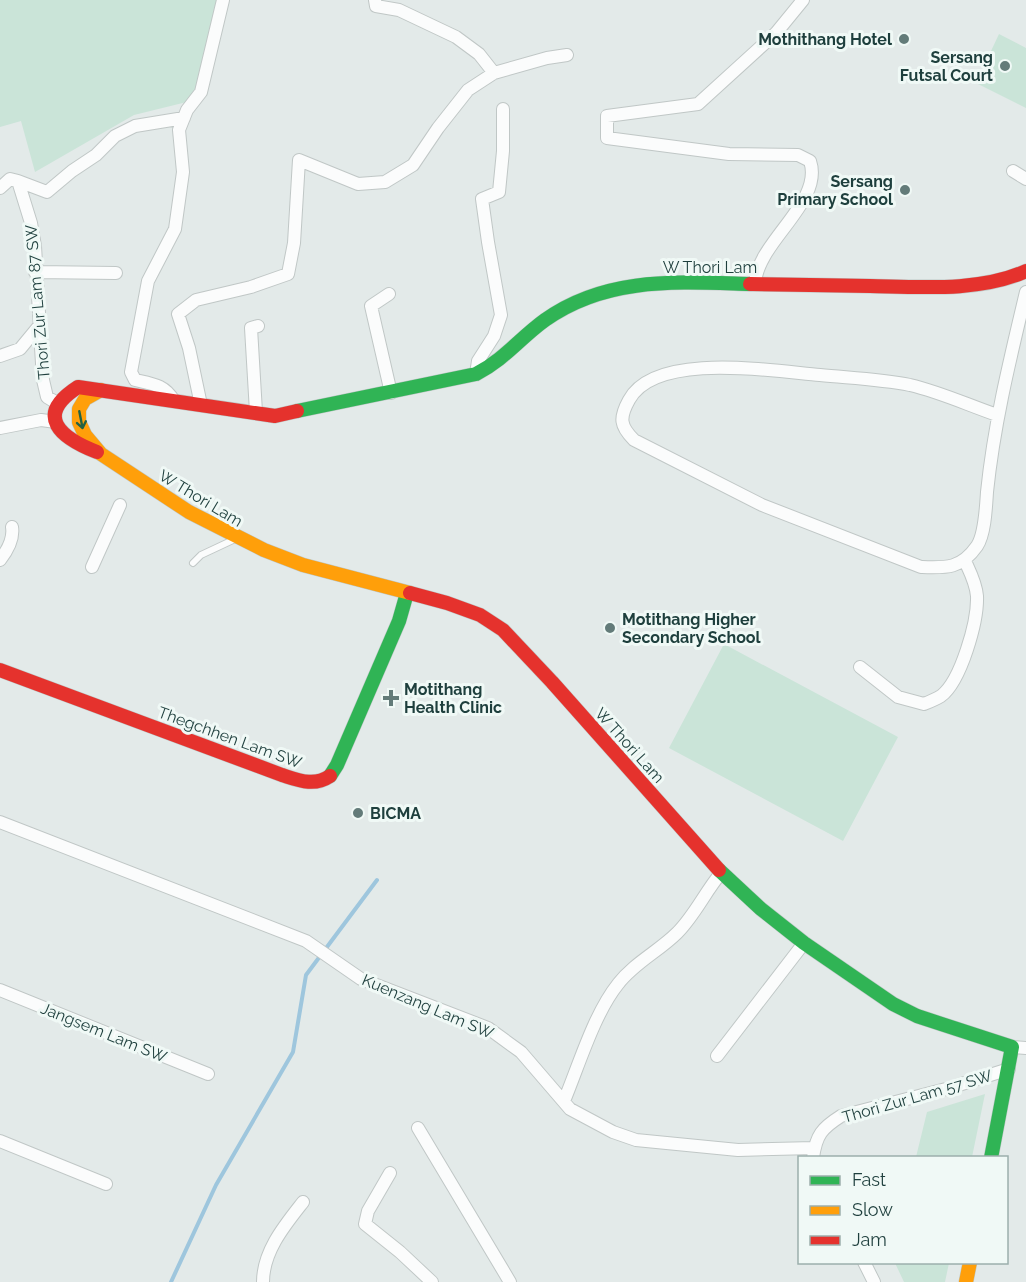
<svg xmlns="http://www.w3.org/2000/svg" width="1026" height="1282" viewBox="0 0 1026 1282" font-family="Raleway,sans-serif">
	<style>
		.green { fill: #cae4d8 }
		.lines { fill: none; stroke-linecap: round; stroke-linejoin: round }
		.stream { stroke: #9ec6dd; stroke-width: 4 }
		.lane-casing { stroke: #c0c7c6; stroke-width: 8 }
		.street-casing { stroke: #c0c7c6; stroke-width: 14 }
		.fast-casing { stroke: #bec7c6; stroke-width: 15 }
		.slow-casing { stroke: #bec7c6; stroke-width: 15 }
		.jam-casing { stroke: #bec7c6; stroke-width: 15 }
		.lane { stroke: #fbfcfc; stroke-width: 6 }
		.street { stroke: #fbfcfc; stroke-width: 12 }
		.fast { stroke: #30b455; stroke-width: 14 }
		.slow { stroke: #ff9f0a; stroke-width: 14 }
		.jam { stroke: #e5322d; stroke-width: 14 }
		.oneway { stroke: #236244 }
		.poi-dot { fill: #637b79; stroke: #f0f9f6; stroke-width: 2 }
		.labels { text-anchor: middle; stroke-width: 6; stroke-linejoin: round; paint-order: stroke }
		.poi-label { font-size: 16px; font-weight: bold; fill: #1e3f3d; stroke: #f0f9f6; text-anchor: end }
		.street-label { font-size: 16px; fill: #1e3f3d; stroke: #f0f9f6 }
	</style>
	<rect width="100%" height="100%" fill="#e3eae9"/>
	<path class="green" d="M0 0H229L203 98 134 115 35 172 21 121 0 127Z
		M999 34 1026 48V108L976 83Z
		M724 644 898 737 843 841 669 748Z
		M985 1094 972 1157H916L927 1112Z
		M895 1263H949L945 1282H904Z"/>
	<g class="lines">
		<path class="stream" d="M171 1282 216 1185 293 1052 306 975 377 880"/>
		<defs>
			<path id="lane" d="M193 563 201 555 233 540"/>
			<path id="street" d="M375 0 376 6 399 10 456 37 479 54 494 73
				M1013 171 1026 179
				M18 181 47 192 72 171 96 155 115 136 135 126 184 118
				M0 188 10 179 18 181 31 223 35 246 43 380 47 397 57 403
				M35 272 116 273
				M755 283C758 241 824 202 810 161L798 155 729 154 607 138V116L698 104 776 33 803 0
				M389 294 371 306 391 393
				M0 356 20 349 39 326
				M476 374 478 361 494 336 501 315 488 242 482 199 499 192 503 151V109
				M174 401C165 385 153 384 135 380L131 372 148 281 175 229 183 172 179 130 187 110 201 92 223 0
				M201 405 189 348 178 314 196 300 251 287 288 274 294 243 299 160 358 184 385 182 413 165 438 128 468 90 494 73 547 58 567 55
				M256 412 251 328 258 326
				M997 415C968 405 940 392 910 385 880 379 850 378 820 375 773 371 655 351 629 400 619 418 620 426 634 440L762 505 921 567C946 568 961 569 977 546 985 534 986 507 987 492 994 424 1010 359 1026 292
				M0 428 41 420 56 422
				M0 560C7 551 14 539 12 527
				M92 567 120 505
				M860 667 898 697 924 704C929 702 936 699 941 696 961 681 978 621 977 596 976 583 970 572 965 561
				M0 822 306 941 361 979 488 1028 521 1052 570 1109 613 1132 636 1140 738 1150 814 1148
				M0 990 208 1074
				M1012 1047 1026 1048
				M717 1056 804 943
				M564 1101C579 1065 594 1014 618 984 634 963 659 951 677 933 695 915 705 892 721 873
				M418 1128 510 1282
				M0 1141 106 1184
				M813 1158C816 1135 822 1128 841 1116L946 1089 1009 1069
				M390 1173 368 1211 365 1224 400 1252 432 1282
				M864 1262 874 1282
				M263 1282C263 1251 285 1225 303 1202"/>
			<path id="fast" d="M297 411 476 374C505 359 520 338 545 320 607 276 678 282 750 284
				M330 776 337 765 399 621 407 593
				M719 870 761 909 804 943 893 1004 917 1016 1012 1047 991 1158"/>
			<path id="slow" d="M101 390 85 399 79 409V422L85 435 101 454 189 512 264 550 303 565 410 593
				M966 1282 970 1262"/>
			<path id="jam" d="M750 284C790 285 830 285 870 286 919 287 981 292 1026 271
				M97 452C61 438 33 416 78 387L275 416 297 411
				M410 593 447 603 480 615 503 630 552 682 719 870
				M0 670 282 775C298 780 314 787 330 776"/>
		</defs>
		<use href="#lane" class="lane-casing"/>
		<use href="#street" class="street-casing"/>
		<use href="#fast" class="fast-casing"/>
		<use href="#slow" class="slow-casing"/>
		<use href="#jam" class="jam-casing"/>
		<use href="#lane" class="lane"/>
		<use href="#street" class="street"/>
		<use href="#fast" class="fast"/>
		<use href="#slow" class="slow"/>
		<use href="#jam" class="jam"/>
	</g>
	<defs><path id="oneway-shaft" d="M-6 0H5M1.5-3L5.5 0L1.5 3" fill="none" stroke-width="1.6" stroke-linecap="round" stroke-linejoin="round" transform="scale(1.5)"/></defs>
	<use class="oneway" href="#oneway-shaft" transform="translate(81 420) rotate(79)"/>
	<g class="poi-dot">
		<circle cx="904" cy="39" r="6"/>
		<circle cx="1005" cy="66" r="6"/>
		<circle cx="905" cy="190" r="6"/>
		<circle cx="610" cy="628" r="6"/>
		<path d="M388 689h6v6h6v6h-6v6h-6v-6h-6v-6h6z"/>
		<circle cx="358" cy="813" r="6"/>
	</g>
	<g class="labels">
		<g class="poi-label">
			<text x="892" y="45">Mothithang Hotel</text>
			<text x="993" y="63">Sersang<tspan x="993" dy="18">Futsal Court</tspan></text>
			<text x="893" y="187">Sersang<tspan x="893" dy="18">Primary School</tspan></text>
			<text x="622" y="625" text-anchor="start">Motithang Higher<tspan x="622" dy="18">Secondary School</tspan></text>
			<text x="404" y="695" text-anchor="start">Motithang<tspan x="404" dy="18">Health Clinic</tspan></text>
			<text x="370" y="819" text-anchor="start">BICMA</text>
		</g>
		<g class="street-label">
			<text x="710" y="273">W Thori Lam</text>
			<text transform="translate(37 302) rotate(-95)" y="6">Thori Zur Lam 87 SW</text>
			<text transform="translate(201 498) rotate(31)" y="6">W Thori Lam</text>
			<text transform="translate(230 737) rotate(20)" y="6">Thegchhen Lam SW</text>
			<text transform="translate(630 745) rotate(48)" y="6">W Thori Lam</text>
			<text transform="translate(428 1006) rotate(23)" y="6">Kuenzang Lam SW</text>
			<text transform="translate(104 1032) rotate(22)" y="6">Jangsem Lam SW</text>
			<text transform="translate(917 1096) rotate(-16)" y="6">Thori Zur Lam 57 SW</text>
		</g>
	</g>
	<rect x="798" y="1156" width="210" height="108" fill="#f0f9f6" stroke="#9cafac" stroke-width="1.5"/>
	<rect x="810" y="1176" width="30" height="9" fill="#30b455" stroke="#9cafac" stroke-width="1.5"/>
	<text x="852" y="1186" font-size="18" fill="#1e3f3d">Fast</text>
	<rect x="810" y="1206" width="30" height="9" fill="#ff9f0a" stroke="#9cafac" stroke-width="1.5"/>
	<text x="852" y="1216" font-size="18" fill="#1e3f3d">Slow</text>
	<rect x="810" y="1236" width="30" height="9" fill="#e5322d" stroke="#9cafac" stroke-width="1.5"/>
	<text x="852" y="1246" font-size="18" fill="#1e3f3d">Jam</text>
</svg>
